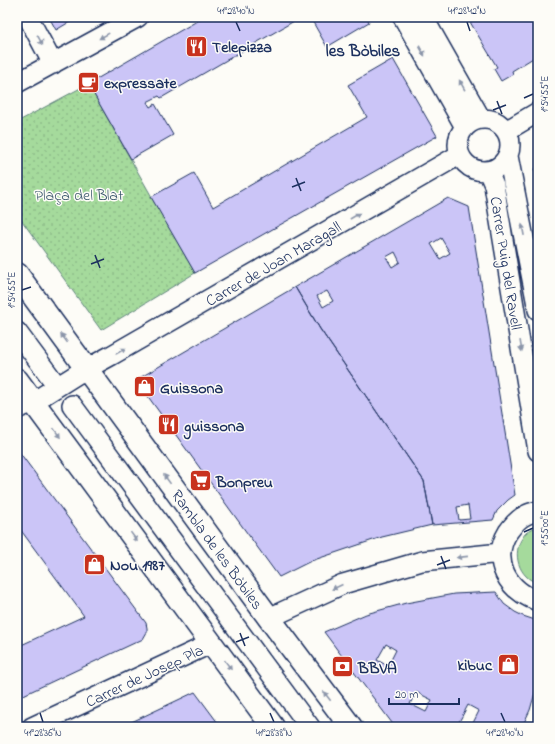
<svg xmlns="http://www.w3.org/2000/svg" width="555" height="744" viewBox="0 0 555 744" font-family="'Indie Flower',sans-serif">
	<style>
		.grass { fill: #a5da9c; stroke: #60847d }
		.park { fill: url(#park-dots); stroke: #60847d }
		.building { fill: #cbc5f7; stroke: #1b2f5e; fill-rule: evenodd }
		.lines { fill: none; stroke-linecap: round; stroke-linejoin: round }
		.street-casing { stroke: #1b2f5e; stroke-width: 22 }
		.secondary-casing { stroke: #1b2f5e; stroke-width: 25 }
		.street { stroke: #fdfcf7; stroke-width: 19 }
		.secondary { stroke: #fdfcf7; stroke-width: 22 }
		.oneway { fill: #8c96aa }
		.ticks { fill: none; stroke: #1b2f5e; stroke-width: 1.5 }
		.labels { text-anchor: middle; stroke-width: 3; stroke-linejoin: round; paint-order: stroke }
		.poi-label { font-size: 16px; font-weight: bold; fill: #1b2f5e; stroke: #fdfcf7; text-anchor: start }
		.park-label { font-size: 16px; fill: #3e5a6e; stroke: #fdfcf7 }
		.street-label { font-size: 16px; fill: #1b2f5e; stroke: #fdfcf7 }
		.neighbourhood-label { font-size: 17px; font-weight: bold; fill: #1b2f5e; stroke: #fdfcf7 }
		.neatline { fill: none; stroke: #1b2f5e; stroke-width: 1.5 }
		.ticks-label { font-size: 10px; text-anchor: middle; fill: #1b2f5e }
	</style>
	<defs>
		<pattern id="park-dots" width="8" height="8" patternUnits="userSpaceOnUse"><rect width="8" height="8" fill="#a5da9c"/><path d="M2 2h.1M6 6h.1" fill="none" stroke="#8dbb89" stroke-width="1.8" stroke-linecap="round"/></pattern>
	</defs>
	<rect width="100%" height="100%" fill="#fdfcf7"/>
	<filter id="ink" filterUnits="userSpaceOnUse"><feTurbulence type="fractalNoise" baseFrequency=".025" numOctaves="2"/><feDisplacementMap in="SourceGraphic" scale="8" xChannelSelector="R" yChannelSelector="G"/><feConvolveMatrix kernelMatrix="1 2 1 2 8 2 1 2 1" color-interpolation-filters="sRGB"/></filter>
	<g filter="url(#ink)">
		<path class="grass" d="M538 526V583C519 578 511 553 523 537 526 531 532 529 538 526Z"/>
		<path class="park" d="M88 84 195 273 101 330 17 214V122Z"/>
		<path class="building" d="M49 17H78L56 30Z
			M204 17H301L161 98 159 96 147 102 150 107 155 104 173 135 131 159 88 84Z
			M310 17H367L369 22 327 47Z
			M467 17H538V55L512 71 513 74 501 81 494 69 497 67Z
			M17 44 21 51 17 53Z
			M393 59 437 136 195 273 151 197 194 173 213 207 367 117 348 85Z
			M538 167V176L534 169Z
			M448 198 469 207 515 495 508 500 497 511 493 520 432 525 424 481 320 329 295 287ZM441 238 450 253 440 259 431 244ZM395 252 400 262 392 267 386 257ZM327 291 333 301 323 307 317 296ZM468 505 470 519 459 520 457 507Z
			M295 287 320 329 424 481 432 525 382 537 311 561 279 577 136 380Z
			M17 449 146 623 147 628V632L143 639 17 698V647L84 616 17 525Z
			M496 592 504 604 515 612 523 616 535 620 538 635V674L537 686 530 710 522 727H471L479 711 468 705 459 722 468 727H395L324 632 366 614 406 603 454 594ZM386 644 396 650 388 666 377 660ZM416 692 432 700 426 712 410 704Z
			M195 692 221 727H121Z"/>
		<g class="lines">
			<defs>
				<path id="street" d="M28 17 53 64
					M403 17 465 127
					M423 17 481 119
					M17 83 138 17
					M458 145a26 26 0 1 1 52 0a26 26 0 1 1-52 0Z
					M506 131 538 112
					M508 156 538 310
					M488 171 494 185 538 451
					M17 332 52 379
					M72 405 310 727
					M17 409 33 402 79 373 112 355 459 155
					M538 511C534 512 530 513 526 515 519 518 513 525 508 532 490 561 508 591 538 601
					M269 618 343 584 422 561 501 553
					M32 727 212 643"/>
				<path id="secondary" d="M17 274 269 618 351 727
					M17 380 273 727"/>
			</defs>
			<use href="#street" class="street-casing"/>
			<use href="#secondary" class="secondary-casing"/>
			<use href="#street" class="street"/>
			<use href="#secondary" class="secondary"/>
		</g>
		<defs><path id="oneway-solid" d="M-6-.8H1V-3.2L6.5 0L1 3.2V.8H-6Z"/></defs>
		<g class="oneway">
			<use href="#oneway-solid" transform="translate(104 36) rotate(151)"/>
			<use href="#oneway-solid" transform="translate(40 40) rotate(61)"/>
			<use href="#oneway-solid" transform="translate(422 51) rotate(61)"/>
			<use href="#oneway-solid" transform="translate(462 85) rotate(-119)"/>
			<use href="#oneway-solid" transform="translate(355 216) rotate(-30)"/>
			<use href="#oneway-solid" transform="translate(523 230) rotate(-101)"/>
			<use href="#oneway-solid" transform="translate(64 338) rotate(-126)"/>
			<use href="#oneway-solid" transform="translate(521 346) rotate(81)"/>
			<use href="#oneway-solid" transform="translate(121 351) rotate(-30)"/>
			<use href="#oneway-solid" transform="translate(57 433) rotate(54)"/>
			<use href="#oneway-solid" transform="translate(167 479) rotate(-126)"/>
			<use href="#oneway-solid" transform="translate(134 537) rotate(54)"/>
			<use href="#oneway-solid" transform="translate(462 557) rotate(174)"/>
			<use href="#oneway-solid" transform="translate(337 587) rotate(156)"/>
			<use href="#oneway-solid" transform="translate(228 665) rotate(54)"/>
			<use href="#oneway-solid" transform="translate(327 696) rotate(-127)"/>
		</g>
	</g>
	<path class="ticks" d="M236 22 240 31M467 22 470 31M524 98 533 94M497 101 502 114M493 110 506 105M296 178 301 191M292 187 305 182M95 255 100 268M91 264 104 259M22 290 31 287M524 532 533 528M441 556 446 569M437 565 450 560M240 633 245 646M236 642 249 637M40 713 43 722M270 713 274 722M501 713 505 722"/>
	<defs>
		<symbol id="restaurant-square" viewBox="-11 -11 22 22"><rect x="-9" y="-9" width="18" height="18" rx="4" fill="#c8321e" stroke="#fdfcf7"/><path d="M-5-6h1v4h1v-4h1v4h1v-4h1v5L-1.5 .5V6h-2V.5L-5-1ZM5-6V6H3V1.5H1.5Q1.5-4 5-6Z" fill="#fff"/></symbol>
		<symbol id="cafe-square" viewBox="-11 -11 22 22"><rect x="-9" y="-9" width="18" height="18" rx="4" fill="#c8321e" stroke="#fdfcf7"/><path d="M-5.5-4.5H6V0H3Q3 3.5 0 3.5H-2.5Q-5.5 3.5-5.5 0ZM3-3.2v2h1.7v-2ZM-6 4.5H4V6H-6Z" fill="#fff"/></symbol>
		<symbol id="shop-square" viewBox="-11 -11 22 22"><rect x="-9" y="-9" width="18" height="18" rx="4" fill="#c8321e" stroke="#fdfcf7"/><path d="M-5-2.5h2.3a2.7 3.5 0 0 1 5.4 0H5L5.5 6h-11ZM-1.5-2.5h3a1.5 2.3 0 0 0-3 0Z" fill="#fff"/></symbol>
		<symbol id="supermarket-square" viewBox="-11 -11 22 22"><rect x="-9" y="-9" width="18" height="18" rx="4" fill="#c8321e" stroke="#fdfcf7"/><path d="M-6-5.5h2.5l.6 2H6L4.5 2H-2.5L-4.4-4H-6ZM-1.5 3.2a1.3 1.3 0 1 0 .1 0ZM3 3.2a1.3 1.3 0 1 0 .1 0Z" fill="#fff"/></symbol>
		<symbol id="bank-square" viewBox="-11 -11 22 22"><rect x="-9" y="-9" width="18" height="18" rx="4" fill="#c8321e" stroke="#fdfcf7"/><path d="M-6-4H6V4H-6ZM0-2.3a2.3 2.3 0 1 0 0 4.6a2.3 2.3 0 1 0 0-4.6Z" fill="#fff"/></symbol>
	</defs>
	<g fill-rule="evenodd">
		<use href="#restaurant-square" x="184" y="34" width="25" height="25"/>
		<use href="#cafe-square" x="76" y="70" width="25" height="25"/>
		<use href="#shop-square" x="132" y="374" width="25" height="25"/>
		<use href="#restaurant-square" x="156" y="412" width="25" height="25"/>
		<use href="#supermarket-square" x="188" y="468" width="25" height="25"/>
		<use href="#shop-square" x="82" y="552" width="25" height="25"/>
		<use href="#shop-square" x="496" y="652" width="25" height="25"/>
		<use href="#bank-square" x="330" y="654" width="25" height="25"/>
	</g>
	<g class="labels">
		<g class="poi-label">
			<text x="212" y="52">Telepizza</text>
			<text x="104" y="88">expressate</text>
			<text x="160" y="393">Guissona</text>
			<text x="184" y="431">guissona</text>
			<text x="216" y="487">Bonpreu</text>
			<text x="110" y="570">Nou 1987</text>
			<text x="492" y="670" text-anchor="end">kibuc</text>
			<text x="358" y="673">BBVA</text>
		</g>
		<g class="park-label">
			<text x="79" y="200">Plaça del Blat</text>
		</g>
		<g class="street-label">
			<text transform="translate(273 263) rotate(-30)" y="6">Carrer de Joan Maragall</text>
			<text transform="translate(507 263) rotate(81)" y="6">Carrer Puig del Ravell</text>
			<text transform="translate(218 549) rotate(54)" y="6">Rambla de les Bòbiles</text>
			<text transform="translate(144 675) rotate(-25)" y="6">Carrer de Josep Pla</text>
		</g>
		<g class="neighbourhood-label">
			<text x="363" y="56">les Bòbiles</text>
		</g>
	</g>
	<rect width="555" height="744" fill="none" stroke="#fdfcf7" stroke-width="44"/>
	<path d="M389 698v6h70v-6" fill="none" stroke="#1b2f5e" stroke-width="2"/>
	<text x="395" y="698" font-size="12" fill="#1b2f5e" stroke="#fdfcf7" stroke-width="3" paint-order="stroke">20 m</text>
	<rect x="22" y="22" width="511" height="700" class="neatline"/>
	<g class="ticks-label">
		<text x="236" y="14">41°28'40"N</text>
		<text x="467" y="14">41°28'42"N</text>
		<text transform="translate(544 94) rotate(-90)" y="4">1°54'55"E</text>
		<text transform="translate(11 290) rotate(-90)" y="4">1°54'55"E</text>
		<text transform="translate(544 528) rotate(-90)" y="4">1°55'00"E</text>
		<text x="43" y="736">41°28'36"N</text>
		<text x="274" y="736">41°28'38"N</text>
		<text x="505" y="736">41°28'40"N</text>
	</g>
</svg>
